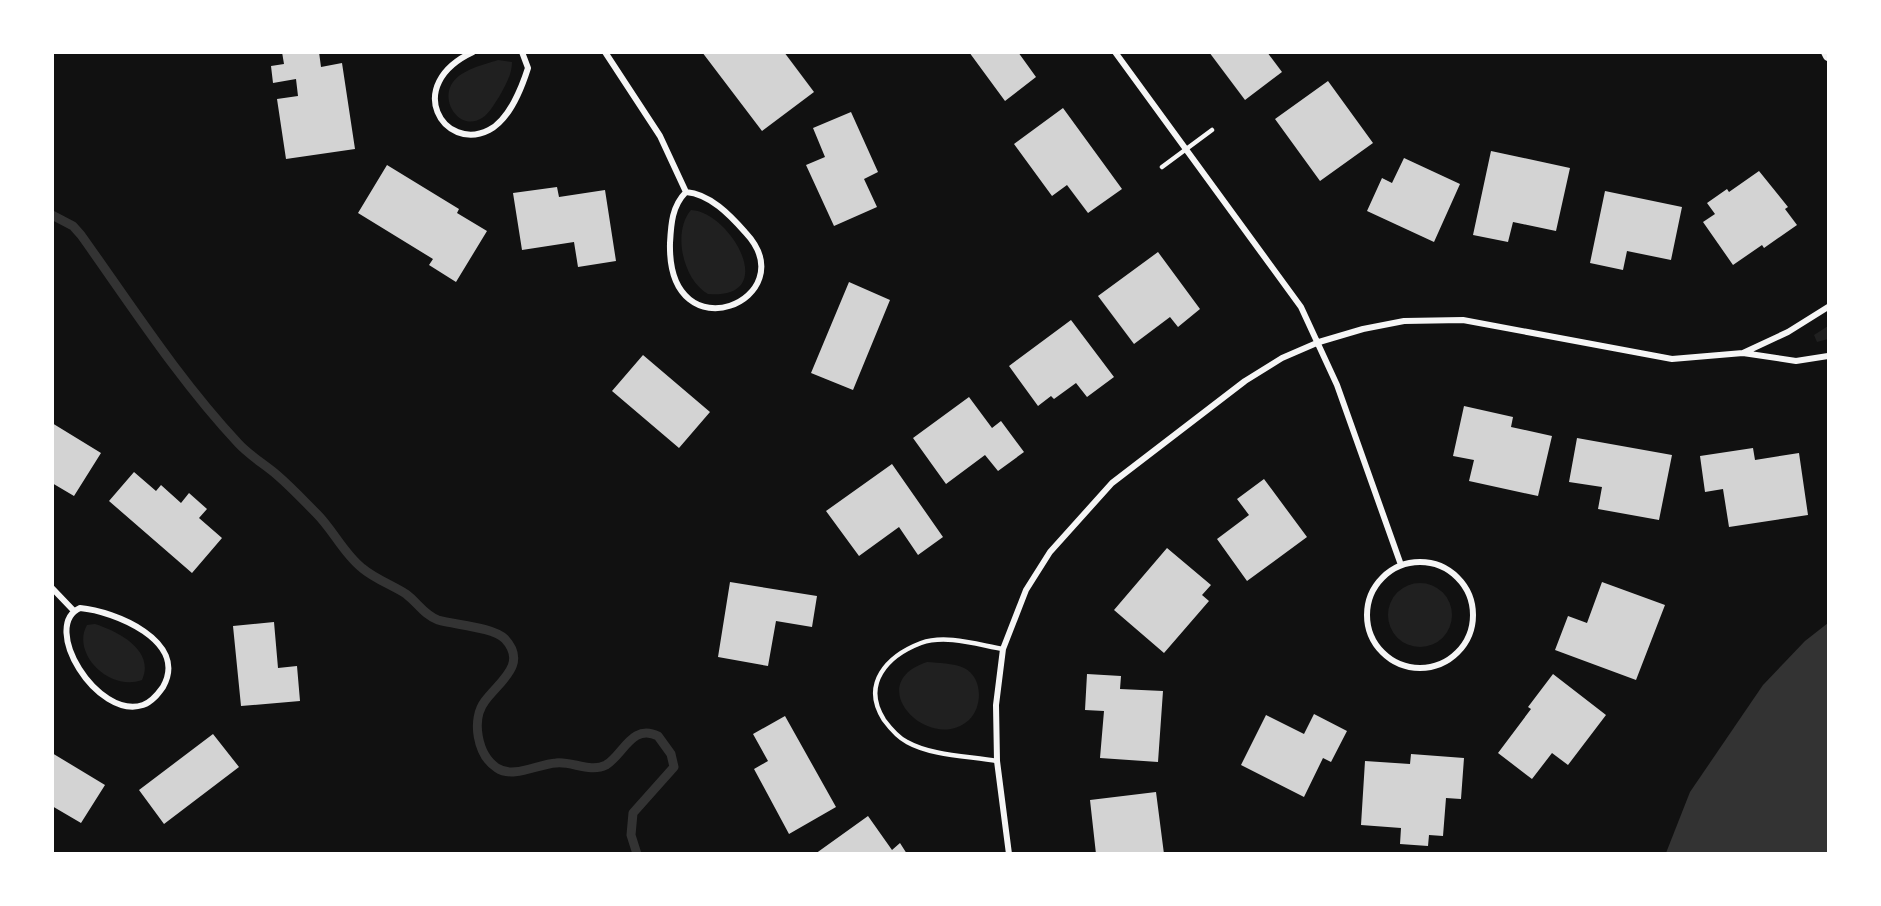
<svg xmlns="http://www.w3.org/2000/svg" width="1881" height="906" viewBox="0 0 1881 906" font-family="'DejaVu Sans',sans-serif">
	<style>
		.green { fill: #202020 }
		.water { fill: #333 }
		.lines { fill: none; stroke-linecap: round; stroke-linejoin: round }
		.stream { stroke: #333; stroke-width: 9 }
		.building { fill: #d3d3d3 }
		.service { stroke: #f5f5f5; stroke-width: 4.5 }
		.minor { stroke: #f5f5f5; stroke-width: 6 }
		.tertiary { stroke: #f5f5f5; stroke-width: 10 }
	</style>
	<rect width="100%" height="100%" fill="#111"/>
	<path class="green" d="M498 60 512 62C512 75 505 86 499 97 494 104 489 114 482 118 460 132 439 101 453 82 463 69 483 65 498 60Z
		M691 210C731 212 781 300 708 294 683 280 672 232 691 210Z
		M1828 326V339L1817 342 1814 335Z
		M1388 615a32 32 0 1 1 64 0a32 32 0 1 1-64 0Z
		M95 624C120 632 155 651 142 680 109 692 71 653 87 625Z
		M927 662C938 663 953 663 964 668 983 677 983 707 969 720 930 755 860 684 927 662Z"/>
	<path class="water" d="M1828 623V853H1666L1690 792 1763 685 1805 641Z"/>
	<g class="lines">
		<path class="stream" d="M52 215 73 226 81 235C131 305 179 380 238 443 250 456 264 464 277 475 291 487 304 501 317 514 333 530 344 554 362 568 375 579 392 585 406 594 417 602 424 615 438 620 455 625 493 627 505 639 528 664 500 681 485 701 471 719 477 755 497 768 513 779 538 764 556 763 572 761 590 773 606 765 623 755 632 723 658 736L671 754 674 767 633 813 631 835 637 854"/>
	</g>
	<path class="building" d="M282 52H319L321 67 342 63 355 149 286 159 277 99 298 96 296 79 273 83 271 66 284 64Z
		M702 52H784L814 92 762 131Z
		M969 52H1018L1036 77 1005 101Z
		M1209 52H1267L1282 72 1245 100Z
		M1328 81 1373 143 1320 181 1275 119Z
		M1063 108 1122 189 1088 213 1067 185 1052 196 1014 144Z
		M851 112 878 172 864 179 877 207 834 226 806 165 825 157 813 128Z
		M1491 151 1570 168 1556 231 1513 222 1508 242 1473 235Z
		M1404 158 1460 184 1434 242 1367 211 1382 178 1392 183Z
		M387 165 459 209 457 213 487 231 456 282 429 265 433 259 358 213Z
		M1759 171 1788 207 1785 209 1797 225 1764 248 1762 245 1733 265 1703 222 1715 214 1707 203 1727 189 1729 192Z
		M557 187 559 197 605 190 616 261 578 267 574 242 522 250 513 193Z
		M1605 191 1682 207 1671 260 1627 251 1623 270 1590 263Z
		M1158 252 1200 309 1178 327 1170 317 1134 344 1098 296Z
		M849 282 890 300 853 390 811 373Z
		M1071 320 1114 377 1087 397 1076 383 1054 399 1051 396 1038 406 1009 366Z
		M643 355 710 412 679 448 612 391Z
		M969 397 992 428 1001 421 1024 452 998 471 985 455 946 484 913 438Z
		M1464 406 1513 417 1511 427 1552 436 1538 496 1469 481 1474 460 1453 456Z
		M52 423 101 453 74 496 52 483Z
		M1577 438 1672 455 1659 520 1598 509 1602 487 1569 482Z
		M1753 448 1755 460 1799 453 1808 515 1729 527 1723 489 1705 492 1700 456Z
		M892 464 943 537 918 555 899 527 859 556 826 511Z
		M134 472 156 491 161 485 181 503 189 493 207 509 199 518 222 538 192 573 109 501Z
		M1264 479 1307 537 1247 581 1217 539 1249 515 1237 499Z
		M1167 548 1211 585 1202 595 1209 601 1164 653 1114 610Z
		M730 582 817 596 812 627 776 621 768 666 718 657Z
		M1602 582 1665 605 1636 680 1555 650 1568 616 1587 623Z
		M274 622 278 668 297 666 300 701 241 706 233 626Z
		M1087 674 1121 676 1120 689 1163 691 1158 762 1100 758 1104 711 1085 710Z
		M1553 674 1606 715 1568 765 1552 753 1532 779 1498 753 1531 709 1528 707Z
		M1314 714 1347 731 1331 762 1323 758 1304 797 1241 765 1266 715 1304 734Z
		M785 716 836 807 789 834 754 769 768 761 753 734Z
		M213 734 239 767 164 824 139 790Z
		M52 753 105 785 81 823 52 806Z
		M1411 754 1464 758 1461 799 1446 798 1443 836 1429 835 1428 846 1400 844 1401 828 1361 825 1365 761 1410 764Z
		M1156 792 1164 854H1096L1090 800Z
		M868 816 892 850 900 843 907 854H815Z"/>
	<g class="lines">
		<path class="service" d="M1162 167 1212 130
			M997 761C969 756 932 756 907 742 897 737 890 728 884 720 861 684 887 656 921 643 946 634 979 645 1003 649"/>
		<path class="minor" d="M473 52C402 85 444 153 489 130 509 120 522 87 528 68L522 52
			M605 52 660 136 686 192
			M1115 52 1301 307 1337 385 1401 565
			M686 192C710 194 730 215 745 232 808 299 667 358 670 243 671 224 672 206 686 192Z
			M1743 353 1788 332 1828 307
			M1367 615a53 53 0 1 1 106 0a53 53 0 1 1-106 0Z
			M52 588 74 611
			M80 608C114 611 189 641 163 687 158 694 152 702 143 705 97 720 40 626 80 608Z
			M1009 854 997 761 996 705 1003 649 1026 590 1050 552 1112 483 1245 381 1282 358 1319 342 1363 329 1404 321 1463 320 1672 359 1743 353 1796 361 1828 356"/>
		<path class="tertiary" d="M1826 52 1828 56"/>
	</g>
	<rect width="1881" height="906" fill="none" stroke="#ffffff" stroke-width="108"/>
</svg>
